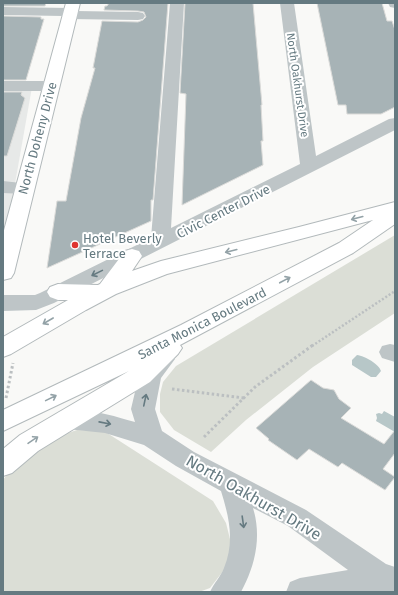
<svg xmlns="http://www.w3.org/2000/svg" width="398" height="595" viewBox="0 0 398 595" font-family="'Fira Sans',sans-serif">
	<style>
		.built { fill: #e7e9e8 }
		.green { fill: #dbded6 }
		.water { fill: #b7c7c8 }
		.building { fill: #a7b3b6; stroke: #dbdbd9 }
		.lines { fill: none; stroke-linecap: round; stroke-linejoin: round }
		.major-casing { stroke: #b2b9bb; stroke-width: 2 }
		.path-far1 { stroke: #bbbfc1; stroke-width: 2.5; stroke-dasharray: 2 2; stroke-linecap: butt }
		.path { stroke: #bbbfc1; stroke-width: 3; stroke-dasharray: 2.5 2.5; stroke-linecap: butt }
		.minor { fill: #bec5c7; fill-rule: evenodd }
		.major { fill: #fff; fill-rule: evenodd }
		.oneway { stroke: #93a2a7 }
		.oneway2 { stroke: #657a81 }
		.poi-dot { fill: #df3531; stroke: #fff; stroke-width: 1.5 }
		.labels { text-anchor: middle; stroke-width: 4; stroke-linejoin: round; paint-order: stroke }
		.far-street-label { font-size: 11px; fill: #657a81; stroke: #fff }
		.street-label { font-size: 13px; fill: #657a81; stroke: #fff }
		.poi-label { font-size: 13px; fill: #657a81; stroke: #fff; text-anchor: start }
		.near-street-label { font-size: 16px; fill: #657a81; stroke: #fff }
	</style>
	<rect width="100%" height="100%" fill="#f9f9f7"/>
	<path class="built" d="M3 86 32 87 3 252Z"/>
	<path class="green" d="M395 235V313L313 367 246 420 211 452 174 430 160 412V394L163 382 176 366Z
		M77 430 104 431 213 501 226 523 232 547 227 566 210 588 199 592H3V480L8 473 47 440Z"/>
	<path class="water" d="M357 355C365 356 379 364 381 371L376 377H371L352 365V360Z
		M384 411 395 417V432L376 421 377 418 376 414 379 413 382 414Z"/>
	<path class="building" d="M3 3H46L45 6H3Z
		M109 3H168L153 200H151V221L47 268 57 201H66L81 118 95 68H93L102 21 138 22 143 20 146 17 144 12 138 11 104 10 105 6H107Z
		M185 3H253L262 105H261L263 141H261L263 165 182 205 186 94 180 93Z
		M317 3H382L387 21H392L395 30V107L381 114H347L346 105H338Z
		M3 16 41 17V19H44L26 80H3Z
		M3 92H22L21 95 25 98 7 156H3Z
		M311 380 323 388 334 390 339 399 351 408 341 418 384 444 395 430V453L383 469 395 477 385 490 342 463 338 467 309 449 297 460 268 440 269 439 256 428Z"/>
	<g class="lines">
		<defs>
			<path id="major" d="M66 3H80L14 273 11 278 3 280V234Z
				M395 202V224L353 253 180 345 182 348 178 354 150 382 38 451 12 473 3 476V449L20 435 129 371 3 431V410L181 325 339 243 373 220 167 274 116 294 86 310 11 354 3 357V337L68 300H58L50 297 47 292 50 287 58 284 98 285 100 284 125 251 132 249 139 251 142 256 132 271 161 261 299 227Z"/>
		</defs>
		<use href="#major" class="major-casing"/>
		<path class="path-far1" d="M312 346 395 291"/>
		<path class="path" d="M172 389 244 398
			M6 398 13 363
			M204 437 255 387 313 345"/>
		<path class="minor" d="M170 3H184L171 228 300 164 280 3H294L316 156 389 119 395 118V130L54 303 36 310 3 311V295H35L40 293 151 238Z
			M388 3H395V8L390 7Z
			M3 7 70 8 76 11 138 12 143 13 145 16 143 19 138 20 69 19 63 16 3 15Z
			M3 81H51L57 83 59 86 57 89 51 91H3Z
			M3 181 30 184 33 188 30 192 24 194 3 193Z
			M390 344 395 345V362L382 358 379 352 382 346Z
			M164 350 172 353 175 359 161 378 155 409 162 431 194 452 306 510 386 564 395 567V592H286L290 582 300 578 348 570 288 526 253 508C262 537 255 566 241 592H210C214 583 221 576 224 568 235 541 229 517 221 491L176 466 144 445 105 433 67 429 58 426 55 419 58 412C81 405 113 416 135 422L131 409 139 375 142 369 156 353Z"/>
		<use href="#major" class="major"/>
	</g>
	<defs><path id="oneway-shaft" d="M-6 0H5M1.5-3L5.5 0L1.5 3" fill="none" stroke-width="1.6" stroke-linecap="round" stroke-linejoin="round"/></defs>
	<g class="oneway">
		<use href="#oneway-shaft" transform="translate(357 218) rotate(165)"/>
		<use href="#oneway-shaft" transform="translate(231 251) rotate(166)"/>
		<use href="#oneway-shaft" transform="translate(285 280) rotate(-28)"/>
		<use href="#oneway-shaft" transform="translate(48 321) rotate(150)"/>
		<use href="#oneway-shaft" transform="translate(51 398) rotate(-26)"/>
		<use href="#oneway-shaft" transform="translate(33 440) rotate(-34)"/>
	</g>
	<g class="oneway2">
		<use href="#oneway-shaft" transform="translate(97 273) rotate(154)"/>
		<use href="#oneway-shaft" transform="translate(145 400) rotate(-78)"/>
		<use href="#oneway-shaft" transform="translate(105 423) rotate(11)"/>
		<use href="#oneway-shaft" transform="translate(243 522) rotate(82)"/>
	</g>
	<circle class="poi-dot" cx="75" cy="245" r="4"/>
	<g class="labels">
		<g class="far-street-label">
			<text transform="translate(298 85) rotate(82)" y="4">North Oakhurst Drive</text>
		</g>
		<g class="street-label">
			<text transform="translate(37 138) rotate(-75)" y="5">North Doheny Drive</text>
			<text transform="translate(223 211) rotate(-27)" y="5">Civic Center Drive</text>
			<text transform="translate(202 323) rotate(-27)" y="5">Santa Monica Boulevard</text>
		</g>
		<g class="poi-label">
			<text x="83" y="243">Hotel Beverly<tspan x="83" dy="15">Terrace</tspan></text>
		</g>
		<g class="near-street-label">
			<text transform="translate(254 497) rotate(30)" y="6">North Oakhurst Drive</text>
		</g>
	</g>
	<rect width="398" height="595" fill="none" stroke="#657a81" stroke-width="8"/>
</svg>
